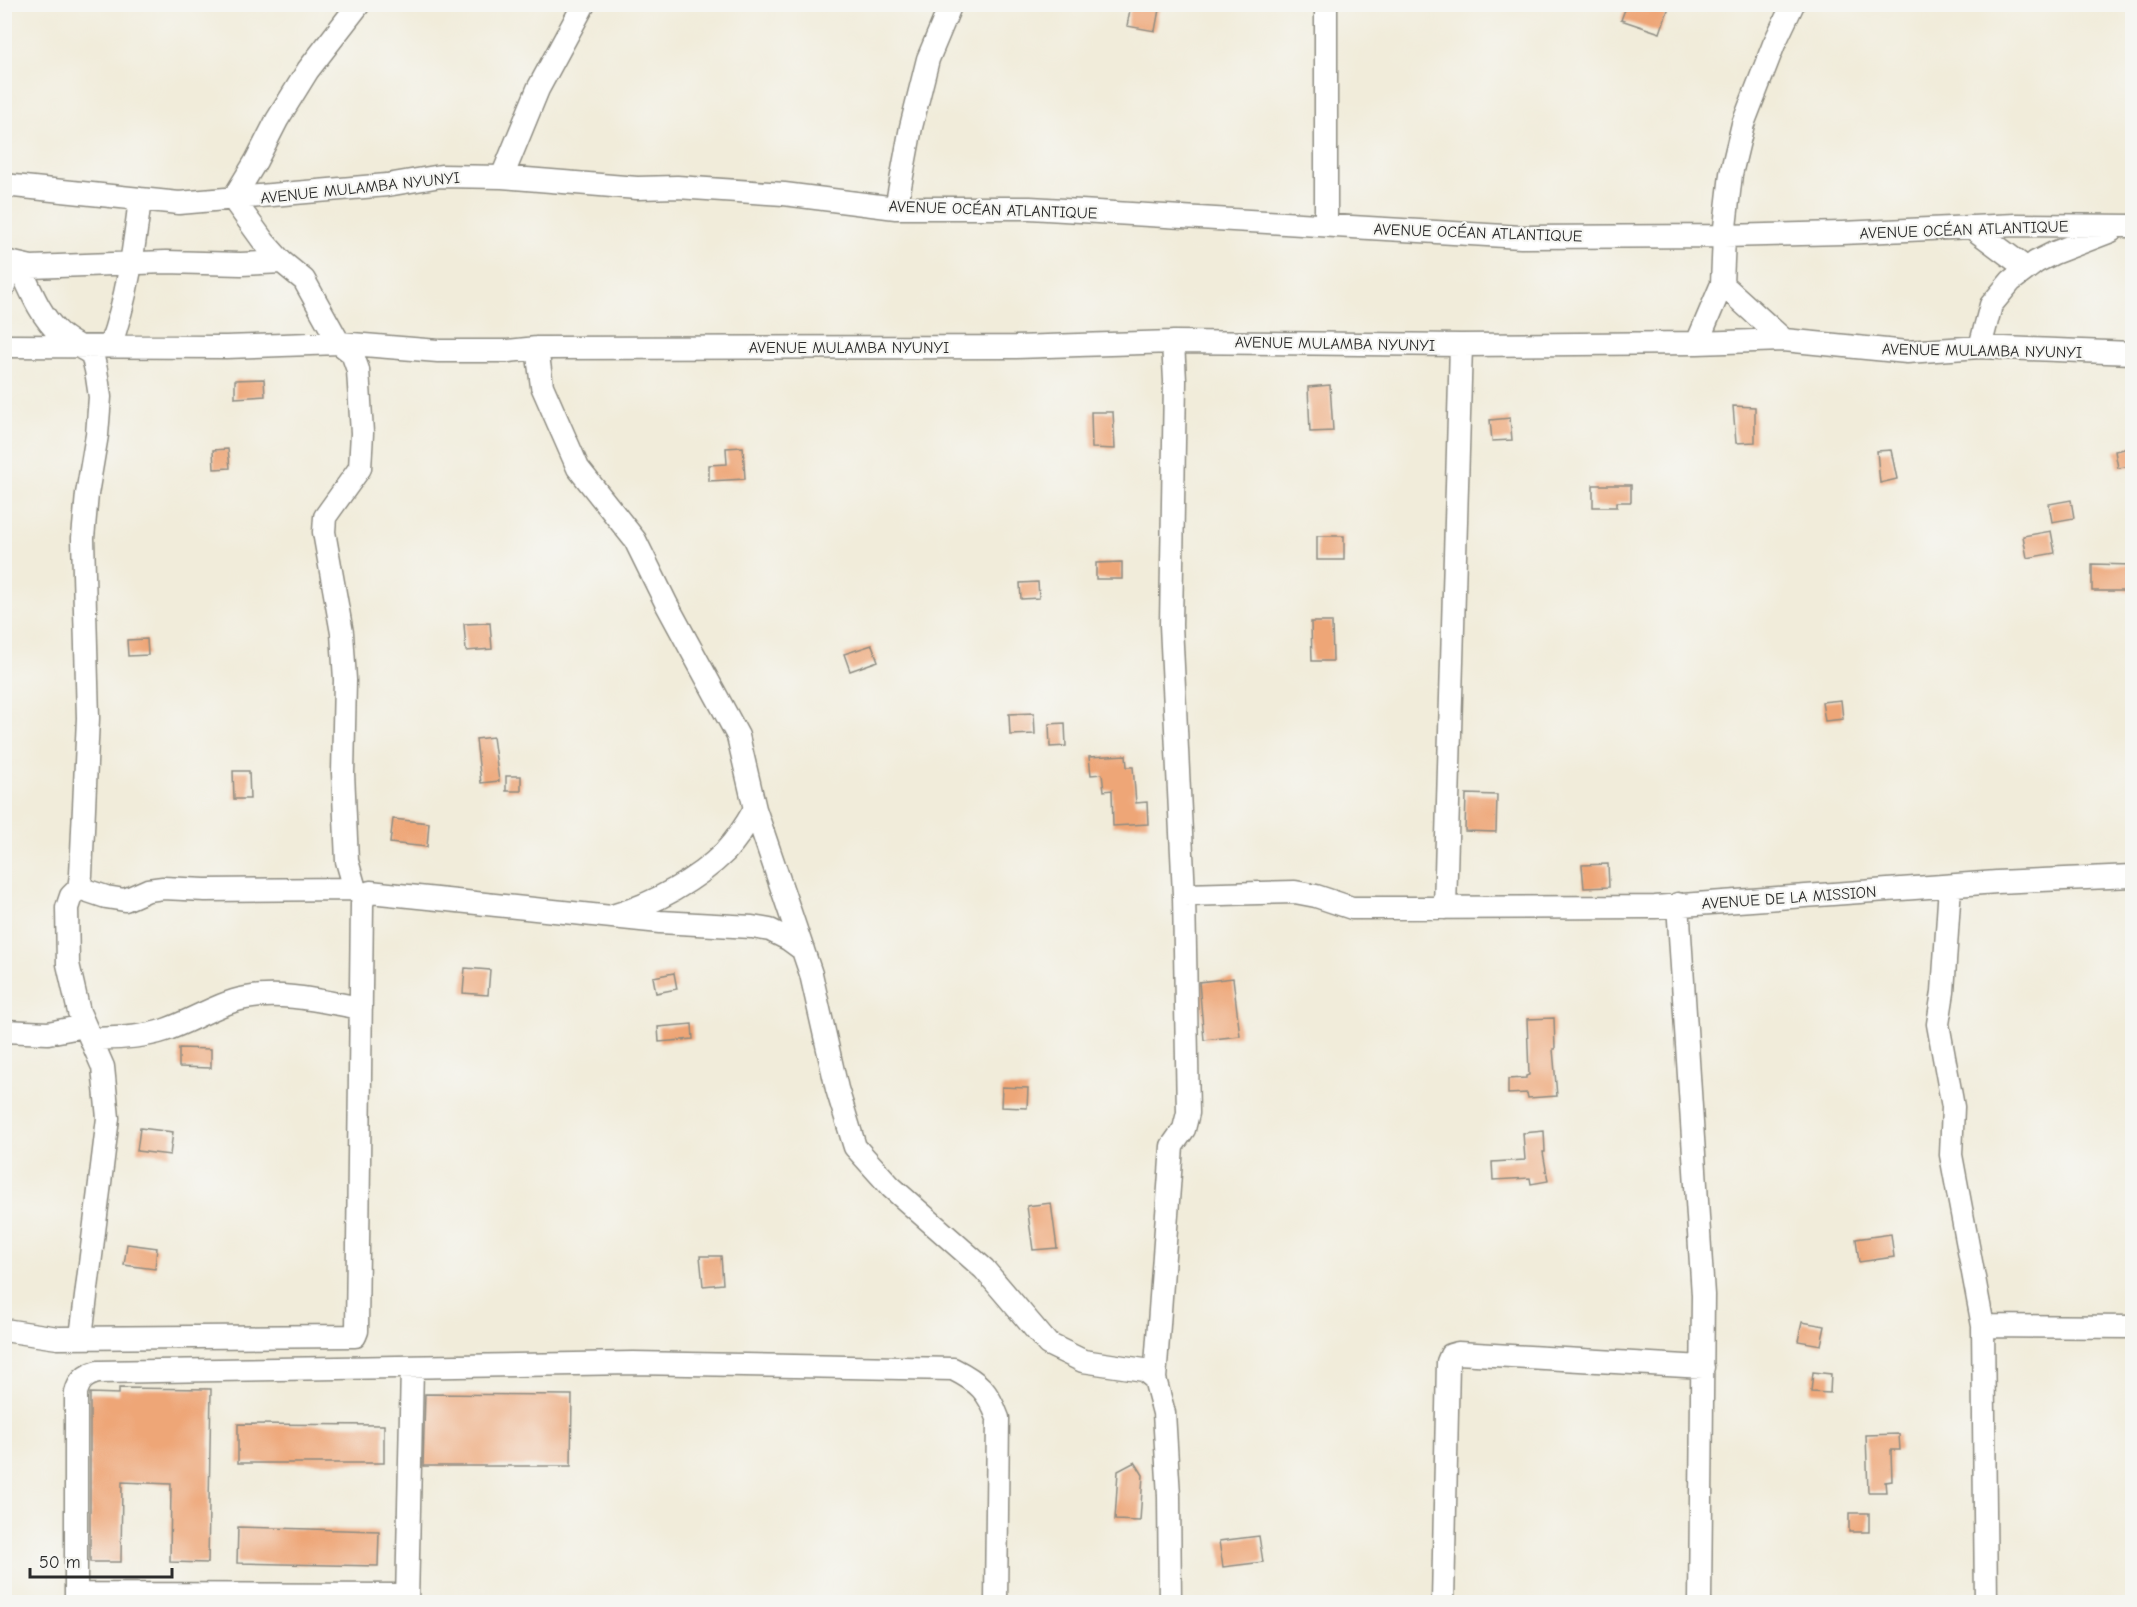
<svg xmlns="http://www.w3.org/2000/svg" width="2137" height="1607" viewBox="0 0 2137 1607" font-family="'Comic Neue',sans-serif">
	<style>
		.building { fill: #eea677 }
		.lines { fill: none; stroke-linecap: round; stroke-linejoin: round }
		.minor-casing { stroke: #8e8c82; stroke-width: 25 }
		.minor { stroke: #fff; stroke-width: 22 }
		.labels { text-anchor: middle; stroke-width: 4.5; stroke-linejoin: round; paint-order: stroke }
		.street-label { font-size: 16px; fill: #2b2b2b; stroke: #f6f6f2 }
	</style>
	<rect width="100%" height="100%" fill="#f6f6f2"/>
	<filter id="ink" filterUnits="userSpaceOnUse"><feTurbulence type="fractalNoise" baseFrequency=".0167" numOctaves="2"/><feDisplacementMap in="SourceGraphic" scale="12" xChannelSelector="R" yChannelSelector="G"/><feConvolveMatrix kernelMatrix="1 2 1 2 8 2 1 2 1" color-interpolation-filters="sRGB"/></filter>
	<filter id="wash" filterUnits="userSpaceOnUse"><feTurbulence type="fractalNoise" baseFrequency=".008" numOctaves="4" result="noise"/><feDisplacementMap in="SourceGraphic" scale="24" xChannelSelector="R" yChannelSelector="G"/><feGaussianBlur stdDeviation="1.35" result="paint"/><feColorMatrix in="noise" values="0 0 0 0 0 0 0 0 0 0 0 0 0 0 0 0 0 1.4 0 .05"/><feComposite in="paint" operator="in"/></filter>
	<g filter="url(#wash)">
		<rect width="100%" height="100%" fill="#f1ecda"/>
		<g id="blocks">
			<path class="building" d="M1131 4H1160L1155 31 1127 26Z
				M1627 4H1670L1660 33 1621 20Z
				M264 379 265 396 235 398V380Z
				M1330 385 1333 431 1310 432 1308 387Z
				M1733 406 1755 407V442L1736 443Z
				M1091 412H1113L1115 449 1092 448Z
				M1510 418 1512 440 1492 441 1490 420Z
				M743 447 745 479 709 481V465L727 464 726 448Z
				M2133 447V466L2118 468 2115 451Z
				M228 449 230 468 214 469 213 450Z
				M1891 450 1897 479 1880 483 1877 451Z
				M1593 485H1631V502H1617V507H1593Z
				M2071 500 2074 518 2052 522 2049 504Z
				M2051 531 2055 553 2027 558 2023 536Z
				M1317 536H1344V560H1317Z
				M1122 562V579H1096V563Z
				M2092 564 2133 565V591H2092Z
				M1038 582 1039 598 1021 599 1020 583Z
				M1311 622H1332L1333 661H1312Z
				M490 623 492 649 466 651 464 624Z
				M147 639 148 655 128 656 127 640Z
				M872 645 878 661 850 671 844 654Z
				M1841 700 1843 719 1825 721 1822 702Z
				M1034 713 1035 734 1010 735 1009 714Z
				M1065 723 1066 746 1050 747 1049 724Z
				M493 737 499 781 481 783 476 739Z
				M1126 755 1127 767H1133L1136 803 1147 802 1148 824 1113 826 1112 790 1104 791 1102 774 1091 775 1089 757Z
				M233 771H249L250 799H234Z
				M506 776H521V791H506Z
				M1466 794 1497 795 1496 832 1465 831Z
				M393 819 429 823 427 847 390 843Z
				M1608 864 1609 887 1584 888 1582 865Z
				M465 968 490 970 488 995 463 993Z
				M674 973 677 989 656 993 653 977Z
				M1233 978 1240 1036 1204 1040 1199 982Z
				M1554 1018 1555 1049H1553L1557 1096 1528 1098 1527 1093 1508 1094V1079L1526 1078V1076L1529 1075 1527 1019Z
				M692 1024 693 1039 659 1042 658 1027Z
				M179 1048 211 1049V1068L179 1067Z
				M1002 1087 1028 1088 1027 1108 1001 1107Z
				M140 1128 173 1132 170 1155 137 1151Z
				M1544 1131 1545 1152H1543L1548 1181 1531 1184 1530 1178 1493 1180 1492 1162 1525 1160 1523 1133Z
				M1051 1203 1057 1248 1033 1250 1027 1206Z
				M1891 1234 1894 1257 1859 1262 1856 1239Z
				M127 1244 157 1248 155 1269 124 1265Z
				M700 1256H721L723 1284 703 1286Z
				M1802 1322 1825 1326 1821 1345 1798 1341Z
				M1813 1372 1831 1374 1830 1393 1811 1392Z
				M119 1388 211 1389 208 1563 170 1562 171 1484 122 1482 121 1562H90V1393L119 1394Z
				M425 1394 572 1395 571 1466H423Z
				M238 1424 384 1425V1463H238Z
				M1899 1434 1900 1450H1891L1892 1481 1885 1482 1886 1492H1868L1866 1435Z
				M1135 1462 1143 1475 1140 1521 1115 1520 1118 1471Z
				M1849 1513H1869V1532H1849Z
				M238 1527 379 1531 378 1566 237 1563Z
				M1259 1536 1263 1562 1223 1567 1219 1541Z"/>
		</g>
	</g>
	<g filter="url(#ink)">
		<use href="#blocks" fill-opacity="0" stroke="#8e8c82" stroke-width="1.5"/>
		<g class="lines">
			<defs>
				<path id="minor" d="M359 4 308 70 277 120 256 161 233 199 264 242 282 262 304 280 339 343 352 353 358 370 362 433 360 468 325 517 324 532 342 633 345 680 343 773 347 861 355 889 364 897
					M1326 4V225
					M502 177 538 89 584 4
					M4 185 179 203 387 185 441 176 502 177 637 188 677 187 784 194 896 208H1030L1521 237 1724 236 1842 233 2016 225 2132 226
					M896 208 911 127 928 59 951 4
					M1971 227 2027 269
					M9 262 31 267 166 262 241 264 282 262
					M19 265C30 289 40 316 60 334 69 342 82 348 92 354L96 370 100 397 97 435 87 494 83 538 88 718 81 875 79 888 71 896 67 908 68 964 79 1012 103 1067 108 1118 81 1337
					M1722 284 1784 340
					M4 286 8 262
					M1697 343 1722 284 1724 236 1731 174 1743 124 1774 44 1793 4
					M4 346 226 347 339 343 438 351H508L537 348 1016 347 1173 342 1461 345 1697 343 1784 340 1907 352 1980 347 2132 353
					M110 346C127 299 134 249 140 199
					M1980 347 1991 305 2011 281 2036 262 2054 253 2111 231
					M537 348 542 386 578 468 635 540 667 605 738 736 755 809 811 974 837 1089 855 1147 891 1187 984 1269 1048 1344 1083 1361 1144 1370 1155 1379 1164 1413 1169 1496 1170 1602
					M1950 886 1943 992 1938 1024 1953 1107 1951 1155 1983 1326 1986 1602
					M79 888 106 897 125 900 148 890 163 888 205 890 355 889
					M1184 895 1295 892 1316 896 1352 908 1655 907 1997 882 2132 876
					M1678 904 1703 1295 1700 1602
					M1445 908 1461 345
					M615 915C652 905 698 879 725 852 737 839 746 825 755 809
					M4 1031 48 1033 85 1026
					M92 1039C116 1038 142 1038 165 1030 192 1021 218 1003 246 998 283 991 325 1002 361 1008
					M1983 1326 2132 1327
					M4 1330 58 1338 355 1336 357 1331 362 904 364 897 370 892 660 922 752 927 770 930 788 939 803 950
					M1155 1379 1172 1146 1184 1129 1188 1113 1184 895 1171 625 1175 381 1173 342
					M76 1594 407 1595
					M76 1602V1393C79 1381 85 1375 98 1372L633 1363 953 1369C979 1382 988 1391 998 1418L996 1602
					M407 1602 412 1367
					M1443 1602 1448 1362 1451 1355 1458 1353 1703 1367"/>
			</defs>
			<use href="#minor" class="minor-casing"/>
			<use href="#minor" class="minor"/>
		</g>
	</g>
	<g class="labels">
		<g class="street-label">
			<text transform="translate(360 187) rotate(-6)" y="6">AVENUE MULAMBA NYUNYI</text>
			<text transform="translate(993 209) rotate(2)" y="6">AVENUE OCÉAN ATLANTIQUE</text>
			<text transform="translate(1964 229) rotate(-2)" y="6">AVENUE OCÉAN ATLANTIQUE</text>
			<text transform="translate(1478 232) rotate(2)" y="6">AVENUE OCÉAN ATLANTIQUE</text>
			<text transform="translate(1335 343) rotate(1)" y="6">AVENUE MULAMBA NYUNYI</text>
			<text x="849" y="353">AVENUE MULAMBA NYUNYI</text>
			<text transform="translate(1982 350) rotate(1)" y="6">AVENUE MULAMBA NYUNYI</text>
			<text transform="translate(1789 897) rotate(-4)" y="6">AVENUE DE LA MISSION</text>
		</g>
	</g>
	<rect width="2137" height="1607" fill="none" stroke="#f6f6f2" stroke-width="24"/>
	<path d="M30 1568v9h142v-9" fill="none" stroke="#2b2b2b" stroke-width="3"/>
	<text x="39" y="1568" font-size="18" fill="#2b2b2b" stroke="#f6f6f2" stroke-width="4.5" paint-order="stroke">50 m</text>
</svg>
